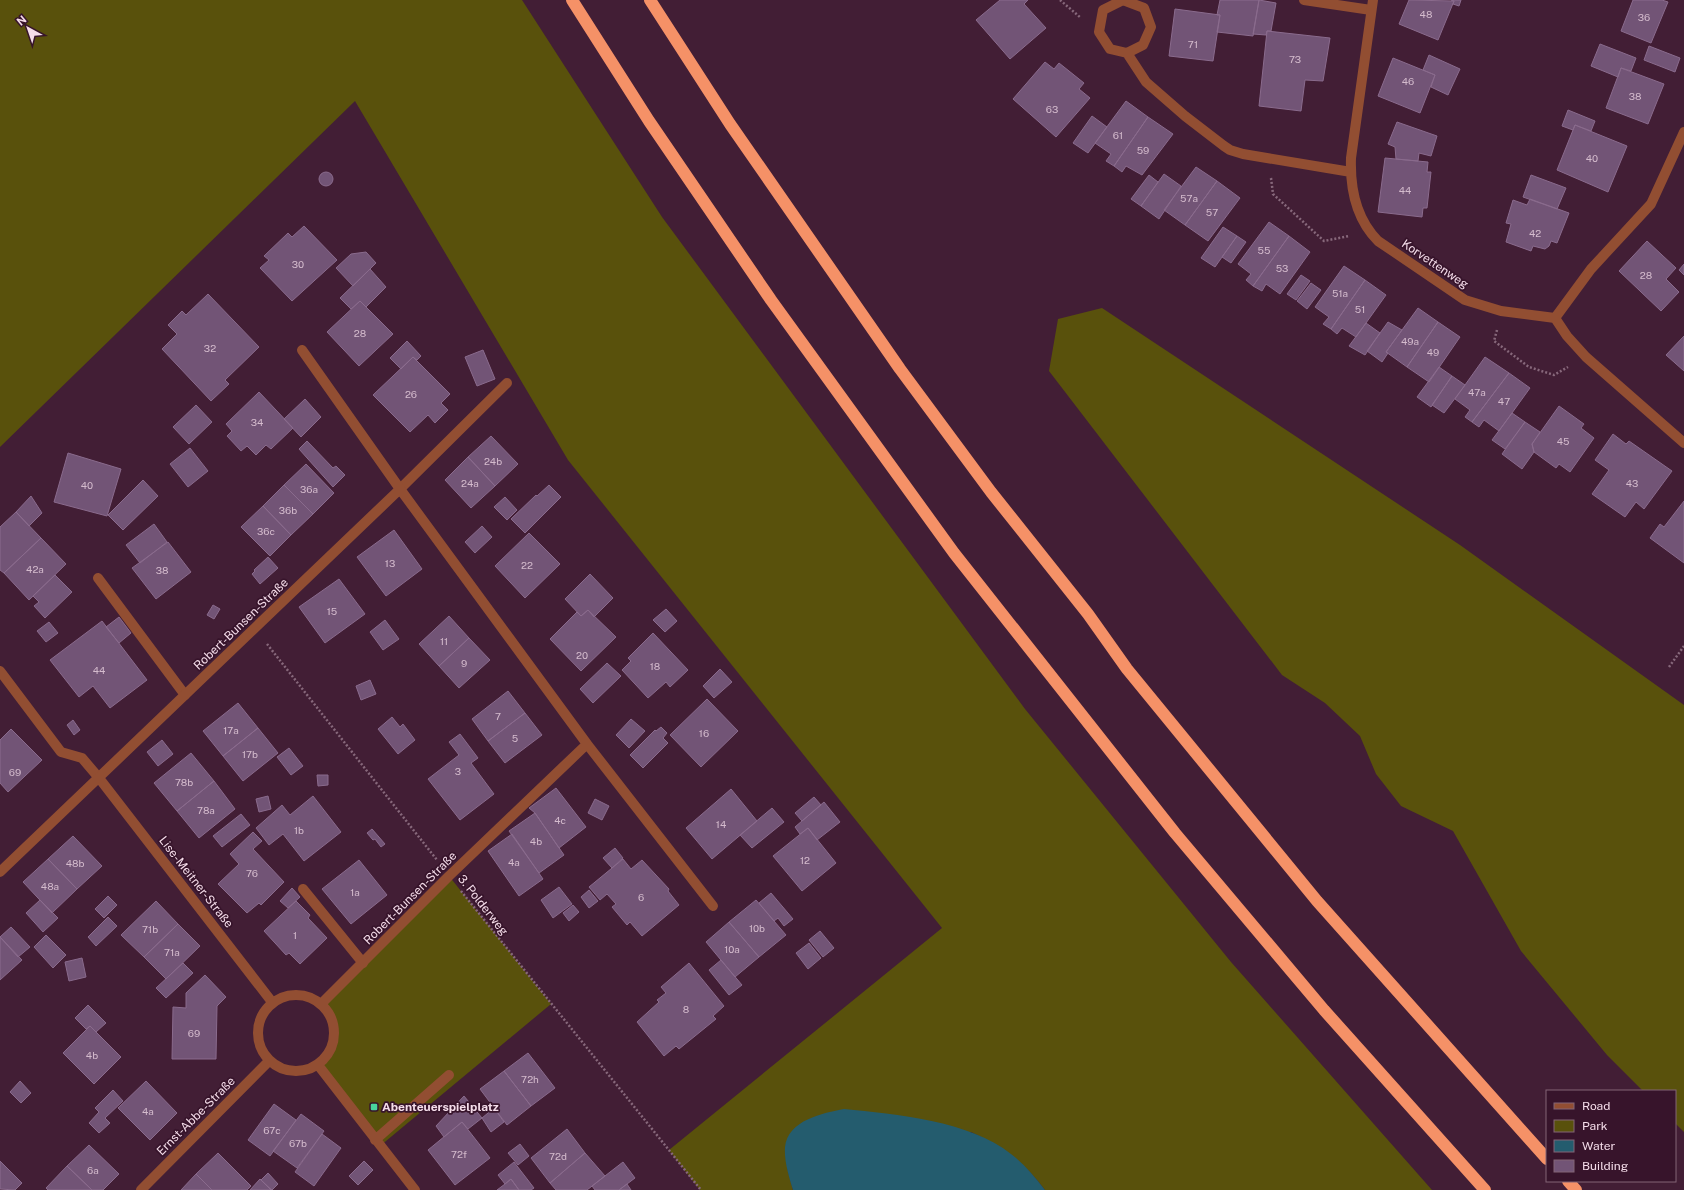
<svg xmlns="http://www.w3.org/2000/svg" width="1684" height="1190" viewBox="0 0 1684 1190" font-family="'Public Sans',sans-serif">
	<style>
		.green { fill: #59510c }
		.water { fill: #245c6e }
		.building { fill: #725476; stroke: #8a6b8d }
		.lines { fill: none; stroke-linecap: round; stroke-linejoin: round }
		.path { stroke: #87687b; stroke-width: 2.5; stroke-dasharray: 2 2; stroke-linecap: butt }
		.service { stroke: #924e32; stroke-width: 10 }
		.minor { stroke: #924e32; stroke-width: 10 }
		.motorway { stroke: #f59167; stroke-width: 12 }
		.poi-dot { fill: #49d49c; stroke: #37142b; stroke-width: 1.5 }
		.labels { text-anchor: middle; stroke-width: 3.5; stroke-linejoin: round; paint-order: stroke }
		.number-label { font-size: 10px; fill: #d4bbcd }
		.street-label { font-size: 12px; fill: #f5ddea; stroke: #37142b }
		.poi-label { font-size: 12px; font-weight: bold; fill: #f5ddea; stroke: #37142b; text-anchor: start }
	</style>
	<rect width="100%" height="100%" fill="#421e35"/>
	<path class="green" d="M0 0H522L662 217 1025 709 1231 962 1432 1190H1045C1025 1163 1001 1146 971 1132L787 1167 793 1190H700L669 1150 942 928 568 460 355 101 0 447Z
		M1102 308 1460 545 1684 705V1132L1675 1123V1091H1643L1607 1055 1521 951 1453 831 1401 806 1376 774 1360 736 1325 703 1282 675 1049 371 1058 319Z
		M449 876 551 1004 380 1146 318 1065C338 1043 339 1029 321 1004Z"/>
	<path class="water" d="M844 1109C896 1114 970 1121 1011 1154 1024 1164 1035 1177 1045 1190H793C789 1177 784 1161 785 1147 788 1120 823 1113 844 1109Z"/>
	<path class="building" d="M1000 0H1028L1024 4 1046 28 1010 59 976 20Z
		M1220 0H1259L1253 36 1217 32 1220 15H1217Z
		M1259 0 1276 3 1271 31H1267L1266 35 1253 34Z
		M1409 0 1454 1 1438 40 1399 24Z
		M1451 0H1461L1459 6 1453 4 1454 1Z
		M1633 0H1662L1668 2 1651 43 1621 31Z
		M1175 9 1220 15 1213 61 1169 56Z
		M1267 31 1330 38 1323 81 1305 80 1301 111 1259 106Z
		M1600 44 1636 58 1631 71 1621 68 1618 77 1591 66Z
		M1649 46 1680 58 1675 72 1644 60Z
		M1429 55 1460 69 1448 95 1431 87 1435 75 1423 70Z
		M1393 58 1435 75 1420 113 1378 96Z
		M1045 62 1054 69 1059 63 1084 83 1079 89 1090 98 1056 137 1013 99Z
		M1621 68 1664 84 1648 124 1606 108Z
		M1126 101 1148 117 1114 166 1106 161 1111 154 1095 143Z
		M1568 110 1595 121 1591 131 1575 125 1573 130 1562 126Z
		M1092 116 1107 127 1088 153 1073 143Z
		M1148 117 1173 134 1142 175 1126 166 1122 172 1114 166Z
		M1397 122 1437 136 1431 156 1419 153 1418 161 1396 159 1395 147 1388 144Z
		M1575 125 1627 146 1608 192 1557 170Z
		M1385 158 1428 162 1427 172H1431L1427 208H1423L1422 217 1378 212Z
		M1196 167 1217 181 1185 225 1164 210Z
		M319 179a7 7 0 1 1 14 0a7 7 0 1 1-14 0Z
		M1164 174 1181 186 1159 219 1141 206Z
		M1149 175 1158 182 1141 206 1131 199Z
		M1531 175 1566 188 1557 209 1523 197Z
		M1217 181 1240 198 1208 241 1185 225Z
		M1530 199 1569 213 1557 243 1551 241 1549 246 1545 249 1533 246 1531 251 1506 242 1511 224 1506 223 1513 200 1527 205Z
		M1269 222 1289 236 1253 286 1246 280 1251 274 1238 264Z
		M304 226 337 260 292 301 260 268 269 260 264 256 288 233 292 237Z
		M1223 227 1237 236 1215 267 1201 258Z
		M1237 236 1246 242 1231 263 1222 257Z
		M1289 236 1310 252 1280 294 1266 284 1262 291 1253 286Z
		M1647 241 1676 268 1666 279 1679 292 1661 311 1619 271Z
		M366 252 376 263 353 286 336 268 351 254Z
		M1684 264V275L1679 270Z
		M1344 266 1365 280 1331 329 1323 324 1329 317 1315 307Z
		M370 269 386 287 366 307 360 301 351 309 340 298Z
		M1301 275 1310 281 1296 300 1287 294Z
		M1365 280 1386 295 1356 337 1342 328 1337 334 1331 329Z
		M1311 283 1321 290 1307 309 1297 301Z
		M208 294 259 347 225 380 229 384 211 401 162 349 177 334 168 325 182 311 186 315Z
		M360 301 393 334 359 366 327 332Z
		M1418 308 1438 322 1407 367 1386 352Z
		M1388 322 1402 330 1386 352 1388 353 1382 362 1367 351Z
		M1438 322 1460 337 1429 382 1407 367Z
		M1366 323 1380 333 1365 355 1349 346Z
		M1684 336V371L1666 355Z
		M407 341 421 356 417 360 413 357 401 369 390 358Z
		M483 350 495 379 477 386 465 357Z
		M413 357 450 394 441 403 448 410 435 423 428 415 410 432 373 395Z
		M1485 357 1509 373 1472 422 1465 417 1470 410 1455 399Z
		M1439 367 1452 376 1431 407 1417 397Z
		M1509 373 1530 388 1499 431 1484 420 1479 427 1472 422Z
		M1452 376 1465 385 1444 413 1432 405Z
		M259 392 293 428 271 449 266 445 256 455 247 446 241 451 227 436 232 431 226 424Z
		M305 399 321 417 301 437 284 419Z
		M196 405 212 422 189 444 173 427Z
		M1559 406 1584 424 1581 428 1594 438 1570 472 1559 464 1556 468 1534 452 1532 444Z
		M1512 413 1525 422 1505 449 1492 440Z
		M1525 422 1540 432 1532 444 1534 452 1522 469 1502 454Z
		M1613 434 1626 444 1629 441 1672 471 1644 509 1636 502 1625 517 1592 494 1609 470 1595 460Z
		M491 436 518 464 495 486 468 457Z
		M307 441 333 468 336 466 345 475 333 487 299 449Z
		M190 448 208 471 188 487 170 464Z
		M68 453 121 469 107 516 54 502Z
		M468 457 495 486 471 508 445 480Z
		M306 464 334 493 313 514 284 485Z
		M143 480 158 496 123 530 108 515Z
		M284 485 313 514 291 535 263 506Z
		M549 485 561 497 525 533 511 519 536 495 537 496Z
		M31 496 42 513 29 526 16 512Z
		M505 497 517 510 507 520 494 507Z
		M1684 501V563L1650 538 1660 524 1664 527Z
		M263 506 291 535 270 556 241 527Z
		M16 512 41 538 4 573 0 570V527Z
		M154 524 167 542 140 563 126 545Z
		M482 526 492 537 475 553 465 542Z
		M394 530 422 569 386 596 357 557Z
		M529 533 560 564 525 598 495 566Z
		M41 538 66 564 29 600 4 573Z
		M168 542 191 572 156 599 132 568Z
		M268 557 278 568 260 584 252 574 255 571 254 570Z
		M590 574 613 598 594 617 588 610 581 616 565 599Z
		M55 575 72 592 45 618 34 606 39 602 33 596Z
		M339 579 365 614 325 643 299 607Z
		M213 605 220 609 214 619 207 615Z
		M666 609 677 621 665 632 653 620Z
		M588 610 616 637 581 671 550 639 577 612 581 616Z
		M449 616 469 638 439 666 419 644Z
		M119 617 131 633 119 643 106 627Z
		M385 620 399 639 383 650 370 632Z
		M102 621 147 680 110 708 93 686 79 697 50 660Z
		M49 622 58 633 46 642 37 631Z
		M653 633 688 670 670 687 666 682 648 698 622 670 631 661 628 658Z
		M469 638 490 660 459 688 439 666Z
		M607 663 621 676 593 703 580 689Z
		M720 669 732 682 714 698 703 686Z
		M370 680 376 694 361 700 356 686Z
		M508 691 525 713 488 741 472 719Z
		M707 699 738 731 701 767 670 735Z
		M238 703 258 728 223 756 203 731Z
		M525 713 542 735 505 763 488 741Z
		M392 717 400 727 403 724 415 740 398 754 378 729Z
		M631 719 645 731 629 748 616 735Z
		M73 720 80 730 74 735 67 725Z
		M661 727 667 733 663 738 668 743 643 768 630 755 655 730 656 731Z
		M258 728 278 753 243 781 223 756Z
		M11 729 42 760 8 792 0 783V740Z
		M460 734 478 758 471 763 494 794 460 820 428 779 459 755 449 742Z
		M162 740 173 754 158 766 147 752Z
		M289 748 303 766 291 775 277 757Z
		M191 753 214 781 177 811 154 783Z
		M317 775H328V785L318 786Z
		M214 781 235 809 199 838 177 811Z
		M556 788 586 827 559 848 535 813 529 808Z
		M731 789 757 821 712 859 686 828Z
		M268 796 271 809 259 812 256 799Z
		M313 796 341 832 304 861 283 834 269 845 256 828 282 805 290 815Z
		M814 797 821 805 802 821 795 813Z
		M595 799 609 806 602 820 588 813Z
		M824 802 840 822 817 840 808 828 800 834 795 827Z
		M772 808 784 822 752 848 740 835Z
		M535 813 564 855 539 873 509 831Z
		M241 814 250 825 222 847 213 836Z
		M808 828 836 863 802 891 773 856Z
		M372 829 385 844 381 847 375 839 373 840 367 833Z
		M253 832 262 841 253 849 284 882 261 905 259 903 247 913 218 884 239 864 230 854Z
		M512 834 543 879 519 896 488 851Z
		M73 836 102 866 77 889 48 859Z
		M615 848 623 858 612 868 603 858Z
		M48 859 77 889 52 913 23 882Z
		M623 859 631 869 642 860 669 889 668 891 679 905 642 936 630 922 627 925 612 907 616 904 607 894 600 900 589 887Z
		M359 860 387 895 351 924 322 889Z
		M559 887 572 904 553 918 541 900Z
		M292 888 300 897 288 908 280 901Z
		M589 890 598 901 589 908 581 897Z
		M771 893 793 919 784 926 778 918 774 921 759 903Z
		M108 896 117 905 104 918 95 909Z
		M40 900 58 918 43 932 26 913Z
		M756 900 786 935 759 957 729 922Z
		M156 901 178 924 144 957 121 935Z
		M296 901 310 915 308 918 327 938 300 964 289 953 286 955 264 931Z
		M573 905 579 912 569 921 563 913Z
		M108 917 117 926 96 946 88 937Z
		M729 922 759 957 735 977 706 942Z
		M178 924 200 946 166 979 144 957Z
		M11 927 30 947 18 957 0 937Z
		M820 931 834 948 823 957 809 940Z
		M46 935 66 955 53 968 34 947Z
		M0 937 22 960 0 980Z
		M809 943 821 958 808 969 796 953Z
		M82 958 86 977 69 981 65 962Z
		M721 960 742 985 729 995 709 970Z
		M183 963 193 973 166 998 156 988Z
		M689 963 724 1006 713 1016 716 1019 679 1049 676 1046 664 1056 637 1022 659 1002 657 1000 666 993 661 987Z
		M205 975 226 997 217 1006 216 1059H172L173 1007 186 1008V993Z
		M88 1005 106 1023 96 1032 90 1026 86 1029 75 1018Z
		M90 1026 121 1057 94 1084 63 1053Z
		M528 1053 555 1088 531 1106 504 1071Z
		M504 1071 531 1106 507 1125 480 1089Z
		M20 1081 31 1093 21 1103 10 1092Z
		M146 1081 177 1113 150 1140 118 1108Z
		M113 1090 123 1101 105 1118 110 1123 99 1133 89 1123 99 1112 95 1108Z
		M464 1096 482 1118 468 1129 462 1122 444 1137 436 1126Z
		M274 1104 296 1120 270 1156 248 1140Z
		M494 1108 504 1122 491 1132 482 1118Z
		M301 1114 324 1131 297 1168 273 1151Z
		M462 1122 490 1158 455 1185 428 1150Z
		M567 1129 585 1153 550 1183 531 1158Z
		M322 1134 341 1148 314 1186 295 1172Z
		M520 1144 529 1156 518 1165 508 1153Z
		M89 1145 119 1174 103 1190H92L67 1166Z
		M218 1153 251 1186 247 1190H212L196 1174Z
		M585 1153 605 1176 587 1190H556L550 1183Z
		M0 1161 22 1183 15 1190 0 1189Z
		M364 1161 373 1170 358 1185 349 1176Z
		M514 1162 534 1188 531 1190H519L511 1179 505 1184 498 1175Z
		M623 1162 635 1178 619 1190H595L592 1186Z
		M67 1166 92 1190H48L46 1188Z
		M268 1173 278 1184 272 1190 261 1180Z
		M196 1174 212 1190H181Z
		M260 1179 271 1190H250Z
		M511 1179 519 1190H497L505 1184Z
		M627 1184 631 1190H619Z"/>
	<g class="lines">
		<path class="path" d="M1060 0 1081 18
			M1271 178 1273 194 1324 241 1349 236
			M1497 330 1494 341 1529 367 1554 375 1568 367
			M267 644 437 860
			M1669 667 1684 646
			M461 891 701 1190"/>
		<path class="service" d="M1304 0 1371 10
			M400 489 507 383
			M98 578 185 695
			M0 671 61 752 82 758 99 778
			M303 889 363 963"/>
		<path class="minor" d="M1373 0 1351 158C1350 188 1356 219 1378 241L1465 300 1501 311 1555 318 1567 336 1586 357 1684 443
			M1127 53 1143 45 1151 27 1144 8 1123 0 1103 10 1099 32 1110 49 1127 53 1146 82 1185 116 1224 146 1230 150 1243 154 1351 172
			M1555 318 1591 269 1651 204 1684 132
			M302 350 400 489 587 744
			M99 778 272 1002
			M0 872 400 489
			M258 1033a38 38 0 1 1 76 0a38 38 0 1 1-76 0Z
			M321 1004 449 876 587 744 713 906
			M318 1065 415 1190
			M375 1140 449 1075
			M141 1190 269 1061"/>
		<path class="motorway" d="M572 0 649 121 771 300 954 553 1175 833 1324 1010 1485 1190
			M650 0 730 124 900 369 991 492 1088 614 1127 669 1317 901 1547 1159
			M1568 1181 1576 1190"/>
	</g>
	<rect class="poi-dot" x="370" y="1103" width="8" height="8" rx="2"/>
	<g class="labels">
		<g class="number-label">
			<text x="1426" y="18">48</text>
			<text x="1644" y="21">36</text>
			<text x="1193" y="48">71</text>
			<text x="1295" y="63">73</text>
			<text x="1408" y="85">46</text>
			<text x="1635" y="100">38</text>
			<text x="1052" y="113">63</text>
			<text x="1118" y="139">61</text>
			<text x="1143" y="154">59</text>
			<text x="1592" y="162">40</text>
			<text x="1405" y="194">44</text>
			<text x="1189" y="202">57a</text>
			<text x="1212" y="216">57</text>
			<text x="1535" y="237">42</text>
			<text x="1264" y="254">55</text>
			<text x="298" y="268">30</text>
			<text x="1282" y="272">53</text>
			<text x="1646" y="279">28</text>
			<text x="1340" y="297">51a</text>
			<text x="1360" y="313">51</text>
			<text x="360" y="337">28</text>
			<text x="1410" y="345">49a</text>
			<text x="210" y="352">32</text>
			<text x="1433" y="356">49</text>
			<text x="1477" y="396">47a</text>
			<text x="411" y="398">26</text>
			<text x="1504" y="405">47</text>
			<text x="257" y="426">34</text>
			<text x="1563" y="445">45</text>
			<text x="493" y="465">24b</text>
			<text x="470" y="487">24a</text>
			<text x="1632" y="487">43</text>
			<text x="87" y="489">40</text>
			<text x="309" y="493">36a</text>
			<text x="288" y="514">36b</text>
			<text x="266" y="535">36c</text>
			<text x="390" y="567">13</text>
			<text x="527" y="569">22</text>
			<text x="35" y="573">42a</text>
			<text x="162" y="574">38</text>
			<text x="332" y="615">15</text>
			<text x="444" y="645">11</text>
			<text x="582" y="659">20</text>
			<text x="464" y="667">9</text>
			<text x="655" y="670">18</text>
			<text x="99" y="674">44</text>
			<text x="498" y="720">7</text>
			<text x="231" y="734">17a</text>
			<text x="704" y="737">16</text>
			<text x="515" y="742">5</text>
			<text x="250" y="758">17b</text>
			<text x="458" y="775">3</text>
			<text x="15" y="776">69</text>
			<text x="184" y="786">78b</text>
			<text x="206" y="814">78a</text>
			<text x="560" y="824">4c</text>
			<text x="721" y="828">14</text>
			<text x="299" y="834">1b</text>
			<text x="536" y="845">4b</text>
			<text x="805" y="864">12</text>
			<text x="514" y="866">4a</text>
			<text x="75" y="867">48b</text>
			<text x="252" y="877">76</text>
			<text x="50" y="890">48a</text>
			<text x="355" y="896">1a</text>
			<text x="641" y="901">6</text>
			<text x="757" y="932">10b</text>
			<text x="150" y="933">71b</text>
			<text x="295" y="939">1</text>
			<text x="732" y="953">10a</text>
			<text x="172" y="956">71a</text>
			<text x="686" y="1013">8</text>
			<text x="194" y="1037">69</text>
			<text x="92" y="1059">4b</text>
			<text x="530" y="1083">72h</text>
			<text x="148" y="1115">4a</text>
			<text x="272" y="1134">67c</text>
			<text x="298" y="1147">67b</text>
			<text x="459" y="1158">72f</text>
			<text x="558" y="1160">72d</text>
			<text x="93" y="1174">6a</text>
		</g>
		<g class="street-label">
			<text transform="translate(1435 264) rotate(34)" y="4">Korvettenweg</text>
			<text transform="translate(241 624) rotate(-44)" y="4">Robert-Bunsen-Straße</text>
			<text transform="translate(196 882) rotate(52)" y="4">Lise-Meitner-Straße</text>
			<text transform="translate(410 898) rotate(-45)" y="4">Robert-Bunsen-Straße</text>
			<text transform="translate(483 905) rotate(52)" y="4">3. Polderweg</text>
			<text transform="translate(196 1116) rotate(-45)" y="4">Ernst-Abbe-Straße</text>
		</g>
		<g class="poi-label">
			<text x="382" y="1111">Abenteuerspielplatz</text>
		</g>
	</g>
	<rect x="1546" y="1090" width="130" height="92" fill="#37142b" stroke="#836477"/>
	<rect x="1554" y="1103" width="20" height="6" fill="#924e32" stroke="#836477"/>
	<text x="1582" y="1110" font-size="12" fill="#f5ddea">Road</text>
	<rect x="1554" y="1120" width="20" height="12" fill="#59510c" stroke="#836477"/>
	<text x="1582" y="1130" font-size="12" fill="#f5ddea">Park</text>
	<rect x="1554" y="1140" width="20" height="12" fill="#245c6e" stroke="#836477"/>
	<text x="1582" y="1150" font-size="12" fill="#f5ddea">Water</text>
	<rect x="1554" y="1160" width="20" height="12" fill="#725476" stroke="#836477"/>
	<text x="1582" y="1170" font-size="12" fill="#f5ddea">Building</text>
	<g transform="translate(28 28) rotate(320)" stroke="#37142b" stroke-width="3" paint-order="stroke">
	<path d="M0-3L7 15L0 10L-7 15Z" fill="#f5ddea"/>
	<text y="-6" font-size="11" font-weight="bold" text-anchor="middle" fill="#f5ddea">N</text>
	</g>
</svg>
